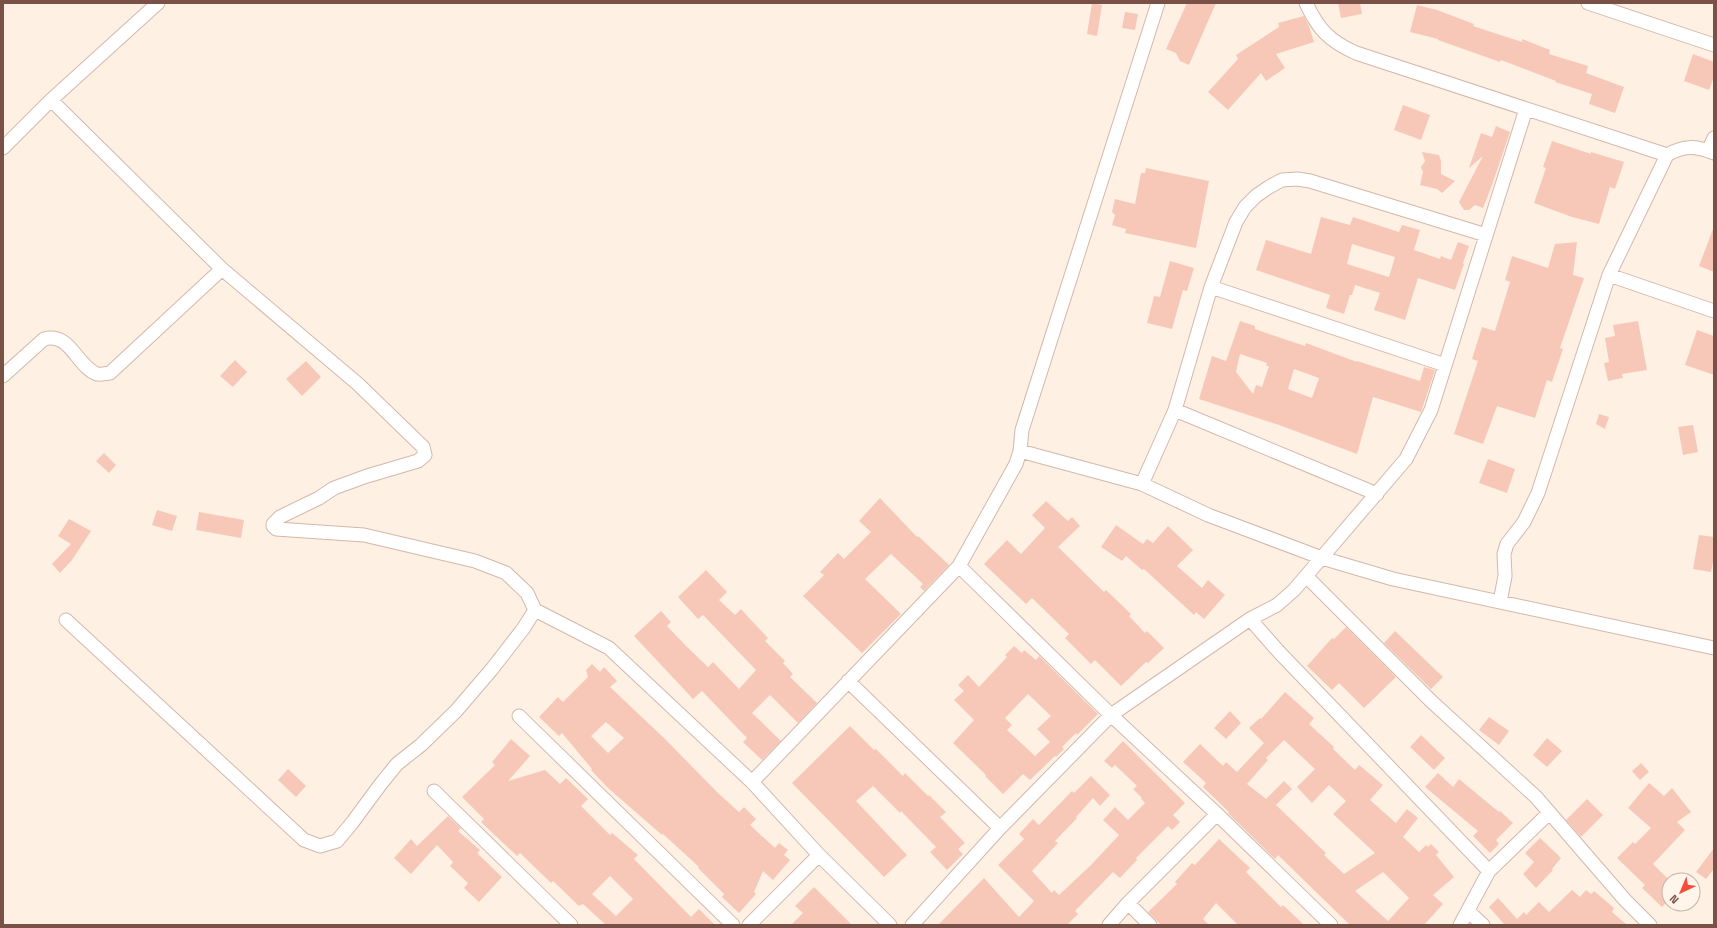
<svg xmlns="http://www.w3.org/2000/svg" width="1717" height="928" viewBox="0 0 1717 928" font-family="'Space Grotesk',sans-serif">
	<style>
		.building { fill: #f7c8b8; fill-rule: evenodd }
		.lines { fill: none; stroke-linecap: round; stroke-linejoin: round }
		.minor-casing { stroke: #d3b8aa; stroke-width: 15 }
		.minor { stroke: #fff; stroke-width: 13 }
	</style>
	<rect width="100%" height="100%" fill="#fef0e3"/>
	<path class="building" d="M1092 3 1102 5 1097 36 1087 34Z
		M1187 3H1216L1189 65 1180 61 1176 53 1166 49Z
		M1338 3H1360L1362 14 1341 18Z
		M1417 5 1437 10 1474 24 1473 26 1522 42V39L1550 50 1549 54 1588 66 1586 73 1624 87 1615 113 1589 104 1592 94 1555 82 1556 81 1501 60 1500 62 1438 40V39L1410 32Z
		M1125 12 1138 14 1135 30 1122 28Z
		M1304 16 1309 26 1314 42 1276 54 1285 68 1266 81 1261 73 1228 110 1208 92 1238 59 1236 55 1279 27 1278 23Z
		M1693 54 1714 62V77L1709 90 1684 81Z
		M1403 105 1430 115 1421 140 1394 130Z
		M1496 126 1510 132 1492 185 1483 208 1475 205 1469 210H1464L1459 202 1483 156 1469 168 1481 133 1492 137Z
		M1552 141 1591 154V152L1624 162 1615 189 1610 187 1599 224 1572 217 1534 203 1546 168 1543 167Z
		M1422 152 1439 155 1441 161V174L1455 181 1442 193 1437 189 1420 185 1423 172 1421 167 1425 161Z
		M1146 168 1209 181 1196 248 1125 233 1126 229 1112 225 1115 215 1112 212 1115 199 1135 204 1141 173H1145Z
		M1321 217 1350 225 1353 217 1399 232 1402 225 1420 230 1414 250 1440 259 1441 256 1451 260 1458 242 1469 246 1463 263 1464 264 1455 290 1418 278 1405 320 1374 310 1380 293 1355 285 1352 295H1350L1344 314 1326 308 1330 295 1256 270 1266 240 1311 254ZM1352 244 1395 257 1389 277 1347 264Z
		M1713 229H1714V272L1699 266Z
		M1577 242 1573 275 1584 278 1560 348 1563 349 1552 382 1547 380 1535 418 1497 406 1483 444 1454 434 1478 361 1472 359 1482 327 1495 331 1510 282 1505 280 1512 256 1548 268 1555 244Z
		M1170 261 1194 268 1187 291 1183 290 1172 329 1147 323 1154 296 1160 297Z
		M1240 321 1255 326V329L1281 338 1305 346 1306 343 1357 362V361L1420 381 1424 367 1435 370 1421 412 1373 397 1357 454 1279 425 1199 399 1212 356 1226 361ZM1240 354 1267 363 1266 366H1269L1262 387 1256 385 1253 394 1236 372ZM1294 369 1319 378 1312 398 1288 389Z
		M1638 321 1647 370 1622 374 1623 378 1608 381 1604 363 1609 362 1605 338 1615 336 1613 325Z
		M1697 330 1714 336V375L1685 365Z
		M235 360 247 372 233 387 220 376Z
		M306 361 321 377 302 396 286 379Z
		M1599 414 1609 417 1605 429 1596 424Z
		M1693 425 1698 452 1683 455 1678 427Z
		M104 453 116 465 109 473 96 461Z
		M1488 459 1515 469 1507 493 1479 483Z
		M880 498 917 537 918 536 949 565 924 591 920 587 923 584 891 554 865 579 901 614 862 653 803 596 824 575 820 572 838 553 844 559 871 532 859 521Z
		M1046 501 1068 521 1072 517 1080 526 1058 547 1104 592 1106 590 1131 614 1129 616 1145 633 1147 631 1164 648 1148 663 1146 662 1121 686 1095 660 1091 664 1065 638 1069 634 1032 598 1026 604 984 564 1007 540 1021 554 1045 528 1032 515Z
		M157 510 177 516 172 531 152 525Z
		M199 512 244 520 241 538 196 530Z
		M69 519 91 531 72 560 60 573 52 564 71 544 58 536Z
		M1116 525 1143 544 1147 539 1153 543 1168 526 1193 550 1177 566 1202 588 1208 580 1225 595 1204 619 1196 612 1194 615 1144 569 1142 570 1126 556 1122 561 1101 547Z
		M1699 535 1714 537V557L1711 572 1693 569Z
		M706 570 727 592 719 600 735 615 741 609 750 619 768 638 765 641 785 661 783 663 793 674 790 677 817 703 798 723 770 695 752 713 781 741 762 760 743 742 747 738 702 691 693 699 634 636 661 611 671 622 667 626 686 646 708 667 713 662 739 689 756 670 703 615 698 619 678 597Z
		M1346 627 1396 677 1364 708 1339 683 1332 690 1307 666 1332 638 1334 639Z
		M1395 631 1443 677 1431 689 1384 643Z
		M1014 646 1022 653 1024 650 1036 660 1039 656 1098 714 1077 735 1076 733 1062 747 1064 749 1056 757 1055 756 1030 780 1023 774 1003 794 985 776 986 775 953 743 974 720 954 700 964 691 958 685 968 675 979 687 1007 657 1005 655ZM1028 694 1051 716 1037 729 1050 742 1035 756 1007 730 1012 725 1005 718Z
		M592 664 600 672 604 667 617 681 610 687 665 739 718 793 739 812 744 807 756 819 750 825 775 848 779 843 788 850 784 855 790 860 773 880 763 871 754 892 756 894 739 913 722 897 724 894 698 868 699 867 663 834 662 835 608 788 591 770 592 769 562 733 559 736 539 717 558 697 563 702 588 677 586 670ZM606 722 624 738 608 753 591 736Z
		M1285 692 1314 718 1309 724 1334 747 1333 749 1355 770 1359 765 1383 785 1370 800 1396 823 1407 809 1418 818 1403 837 1419 852 1426 845 1428 847 1431 844 1439 852 1436 855 1454 877 1433 895 1443 904 1424 925H1350L1278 855 1275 859 1228 813 1229 812 1203 787 1206 783 1183 762 1200 744 1223 766 1226 762 1237 772 1264 743 1249 728 1260 718 1261 719ZM1284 740 1315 769 1297 787 1312 803 1329 785 1346 801 1333 814 1375 853 1344 874 1324 855 1326 853 1276 805 1292 789 1284 781 1266 799 1247 784 1268 760 1266 758ZM1383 872 1409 898 1388 921 1355 891Z
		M1230 711 1241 723 1226 739 1214 728Z
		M1489 717 1509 731 1499 745 1479 730Z
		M850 726 874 750 876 749 903 776 905 773 928 796 929 795 946 812 940 817 965 843 958 849 963 854 947 870 930 852 936 847 901 811 900 813 873 786 856 801 907 855 884 877 792 783Z
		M1421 735 1445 758 1434 770 1410 747Z
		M1547 738 1562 751 1547 767 1533 755Z
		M511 739 530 756 508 781 545 770 560 784 566 778 588 799 581 806 610 835 612 833 638 855 634 859 691 917 699 909 715 925H606L583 904 579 906 553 881 551 883 520 853 517 856 481 822 484 819 462 797 495 765 492 762ZM610 876 633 899 616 916 592 894Z
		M1123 741 1185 803 1173 815 1180 822 1172 830 1168 826 1136 858 1137 860 1120 878 1113 872 1075 911 1078 914 1067 925H938L984 878 1019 917 1034 901 998 865 1024 839 1019 834 1033 819 1039 825 1072 791 1074 793 1091 776 1110 795 1100 806 1093 798 1076 817 1077 818 1055 841 1058 843 1032 871 1052 893 1054 890 1059 895 1091 865 1119 835 1103 820 1115 807 1128 820 1145 803 1141 799 1142 798 1133 789 1137 786 1115 765 1112 768 1104 761Z
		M1641 763 1649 772 1640 780 1632 771Z
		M288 769 306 786 296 797 278 780Z
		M1438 773 1453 787 1459 779 1499 812 1500 811 1513 823 1496 840 1499 844 1490 853 1473 836 1478 831 1425 787Z
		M1649 783 1664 796 1672 788 1691 812 1677 822 1685 830 1653 864 1669 880V900L1662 907 1642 888 1645 885 1617 858 1633 842 1635 844 1651 828 1628 808Z
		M1587 799 1603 815 1581 837 1566 820Z
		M448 816 461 828 458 831 480 850 477 853 502 877 479 902 464 888 468 883 450 866 453 862 437 845 411 874 394 858 411 839 417 846Z
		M1540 838 1561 858 1552 869 1553 870 1536 888 1523 874 1534 862 1525 853Z
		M1219 839 1250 868 1246 872 1281 907 1283 905 1304 925H1238L1216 903 1203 919 1209 925H1161L1148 912 1177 884 1175 882 1192 863 1195 865Z
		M1714 848V869L1706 879 1696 872Z
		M814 887 852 925H791L803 913 795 906Z
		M1572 890 1580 897 1586 890 1591 894 1594 891 1614 908 1612 912 1627 925H1505L1489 907 1498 898 1517 919 1524 912 1526 915 1539 902 1549 912Z"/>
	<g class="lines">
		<defs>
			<path id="minor" d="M1306 3C1318 29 1329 41 1356 53L1667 155
				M1588 3 1714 45
				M51 100 222 269 358 384 423 447 425 455 418 461 367 476 334 488 319 498 280 517 273 524V526L276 529 364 535 475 561 506 573 527 593 535 610 609 648 752 782 819 855 890 925
				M3 148 51 100 158 3
				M1708 151 1714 138
				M1609 275 1667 155C1684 145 1696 146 1714 153
				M1211 287 1445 365
				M3 376 44 339C71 332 76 366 97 374 101 375 106 373 110 373L222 269
				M1175 410 1377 494
				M1020 451 1022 430 1158 3
				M1142 484 1175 410 1211 287 1236 222 1245 207 1256 196 1269 187 1282 180 1297 179 1310 181 1486 235
				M959 566 1111 715 1217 814 1331 925
				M1306 576 1431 701 1536 797 1625 900 1650 925
				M1500 602 1505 576 1504 554 1507 544 1524 522 1538 493 1609 275 1714 311
				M1250 619 1279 652 1489 871
				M66 620 304 840 320 846 337 841 352 823 380 785 397 764 421 745 456 711 492 669 523 629 535 610
				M848 681 1000 828
				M519 716 733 925
				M752 782 959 566 1016 464 1020 451 1142 484 1208 515 1322 558 1393 579 1714 648
				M434 791 571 925
				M1128 903 1150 925
				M1468 911 1483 925
				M749 925 819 855
				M912 925 1000 828 1111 715 1250 619 1277 605 1294 590 1406 459 1431 410 1526 109
				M1109 925 1128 903 1217 814
				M1460 925 1489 871 1549 813"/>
		</defs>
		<use href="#minor" class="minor-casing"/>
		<use href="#minor" class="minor"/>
	</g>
	<rect width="1717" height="928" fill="none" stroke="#795146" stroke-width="8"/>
	<g transform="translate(1681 892) rotate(224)"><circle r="19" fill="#fff5eb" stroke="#c9b3a9"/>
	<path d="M0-3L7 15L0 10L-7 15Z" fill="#f54c3c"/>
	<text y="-6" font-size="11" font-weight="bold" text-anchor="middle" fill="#795146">N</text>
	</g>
</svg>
